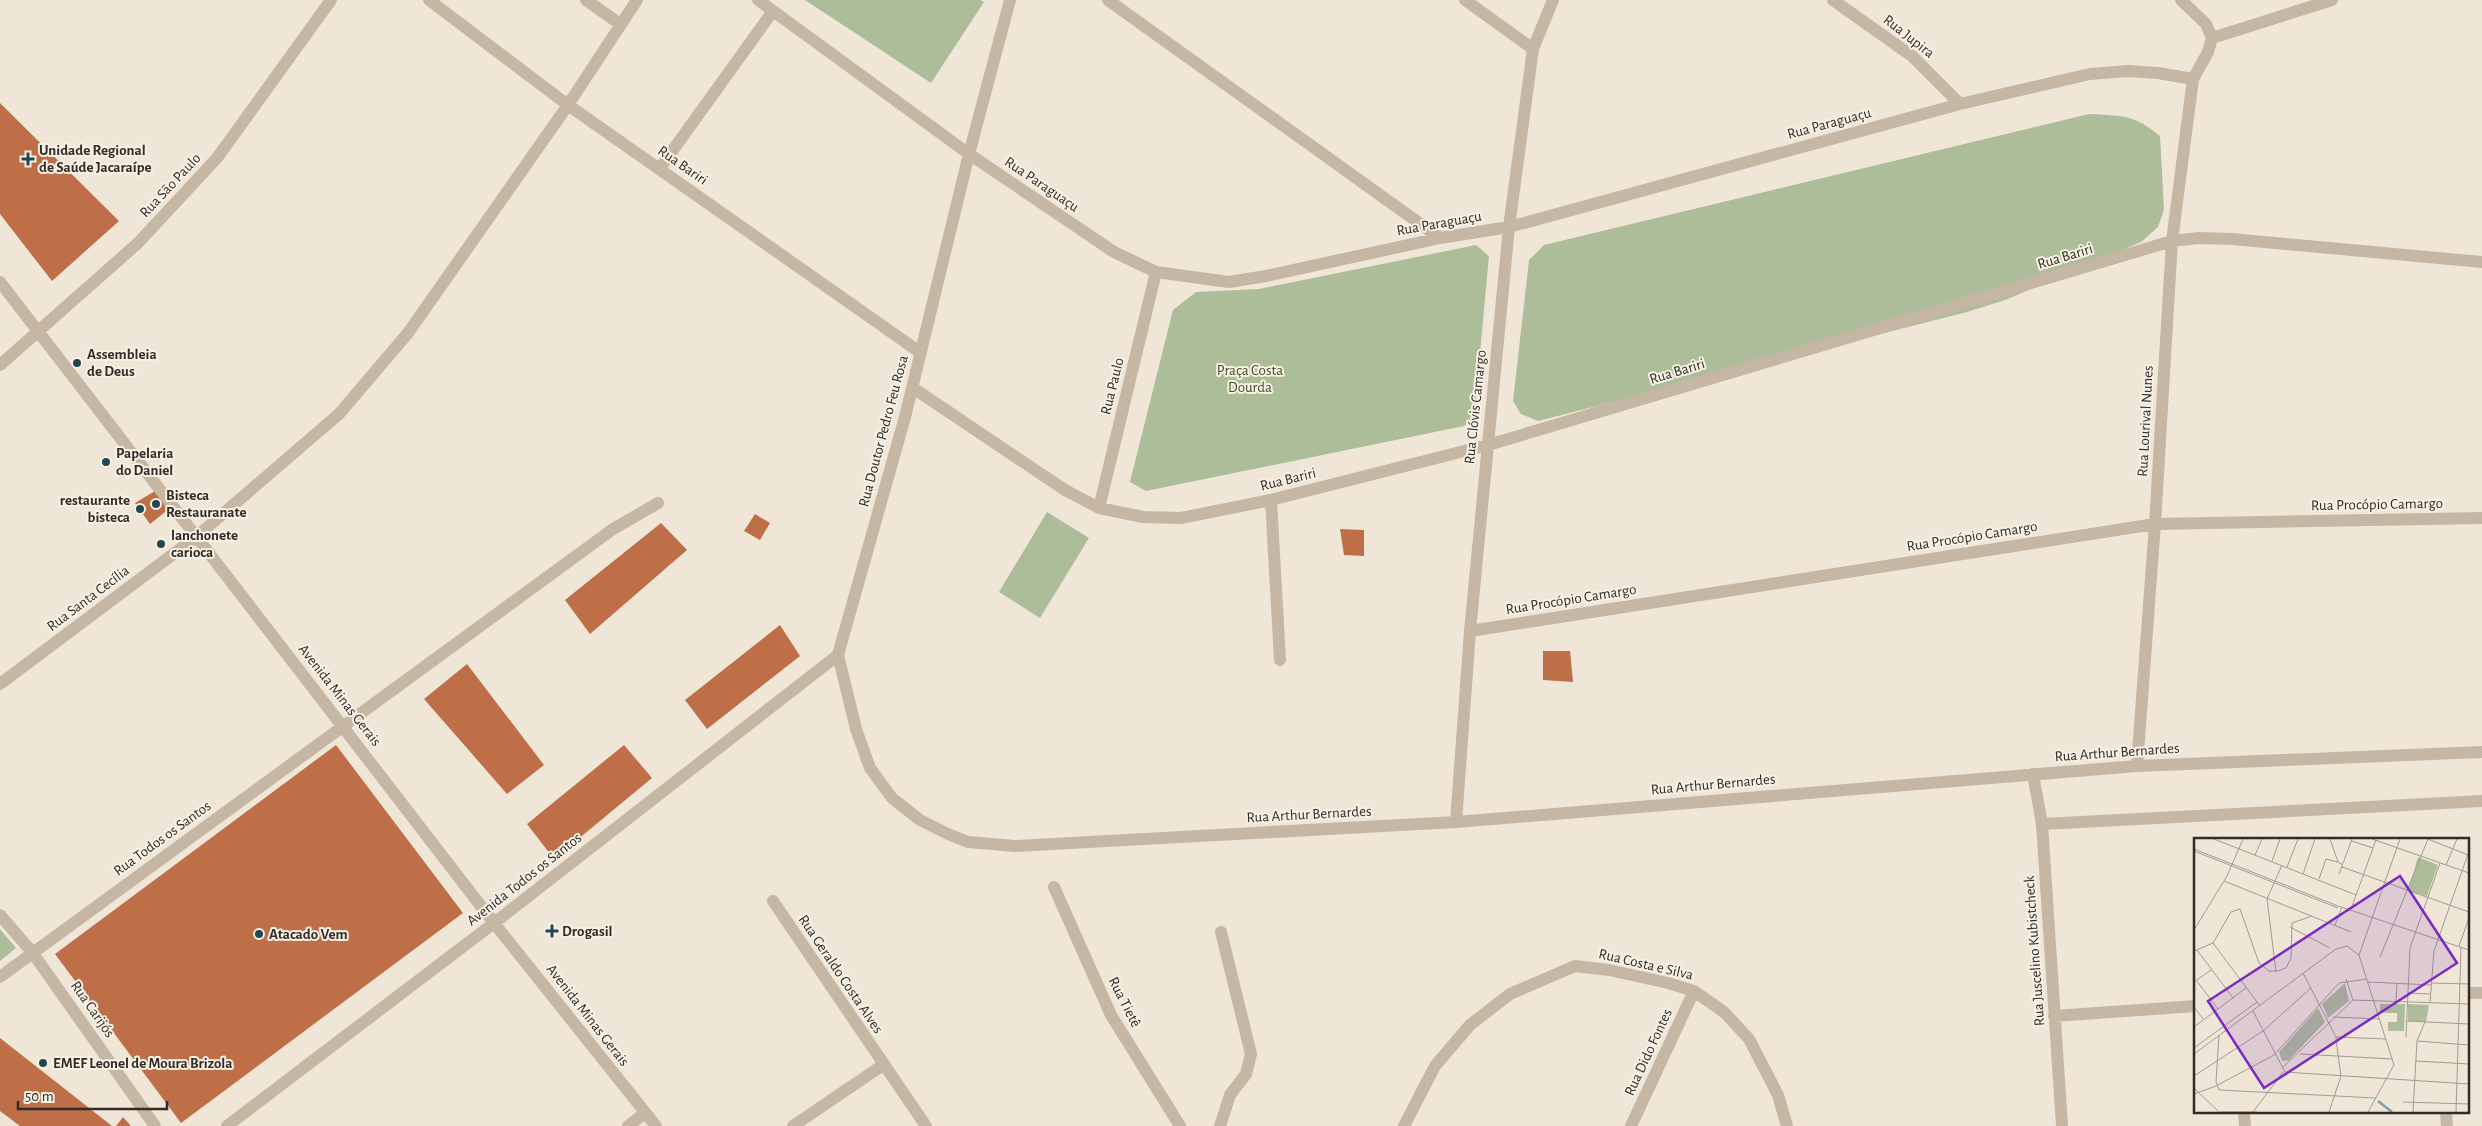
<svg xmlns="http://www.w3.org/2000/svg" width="2482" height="1126" viewBox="0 0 2482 1126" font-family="'Alegreya Sans',sans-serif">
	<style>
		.green { fill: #aebd99 }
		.building { fill: #be6f47 }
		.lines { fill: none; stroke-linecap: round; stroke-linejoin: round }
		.minor { stroke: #c6b7a5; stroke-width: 12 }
		.poi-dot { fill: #1e4951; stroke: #f7f0e4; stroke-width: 2 }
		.labels { text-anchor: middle; stroke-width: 4; stroke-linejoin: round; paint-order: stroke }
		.street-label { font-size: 15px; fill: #322b26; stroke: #f7f0e4 }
		.poi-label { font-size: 15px; font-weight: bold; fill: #322b26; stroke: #f7f0e4; text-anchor: start }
		.park-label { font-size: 15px; fill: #3f4f2b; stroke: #f7f0e4 }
		.inset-river { fill: none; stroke: #79a4aa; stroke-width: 2.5 }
		.inset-road { fill: none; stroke: #a39b91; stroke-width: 1 }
		.view { fill: #7b2cbf; fill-opacity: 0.15; stroke: #7b2cbf; stroke-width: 2.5 }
		.inset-edge { fill: none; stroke: #322b26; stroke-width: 2.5 }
	</style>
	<rect width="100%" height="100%" fill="#efe6d8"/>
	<path class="green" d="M805 0H980L984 2 931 83Z
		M2089 114C2123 116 2133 114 2160 136L2164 210 2158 227 2141 242 2005 300 1967 312 1538 421 1521 414 1513 401 1529 260 1544 245Z
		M1476 245 1489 256 1474 418 1464 426 1146 491 1130 482 1173 310 1196 292 1259 289Z
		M1047 512 1089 538 1040 618 999 592Z
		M0 929 16 948 0 961Z"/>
	<path class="building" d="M0 103 119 221 52 281 0 214Z
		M155 491 170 508 150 524 135 503Z
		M755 514 770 523 760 540 744 531Z
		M661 523 687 550 590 634 565 600Z
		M1340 529 1364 530V556L1344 555Z
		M780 625 800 656 707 729 685 700Z
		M1543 651H1570L1573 682 1543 680Z
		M467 664 544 765 507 794 424 699Z
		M336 745 463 913 181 1123 55 954Z
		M624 745 652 778 554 859 527 824Z
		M0 1038 112 1126H20L0 1111Z
		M123 1117 131 1126H116Z"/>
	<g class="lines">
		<path class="minor" d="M429 0 568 105 921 353
			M586 0 620 24
			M758 0 969 154 1114 252 1156 272 1229 282 1266 276 1440 238 1509 227 1960 104 2090 74 2128 71 2158 73 2193 79
			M1010 0 969 154 905 417 838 655 856 729 870 768 892 798 920 820 948 834 968 842 1015 846 1456 822 2137 766 2482 752
			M1108 0 1440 238
			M1465 0 1533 49
			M1833 0 1912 56 1960 104
			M2212 38 2332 0
			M660 168 773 11
			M0 282 494 923 656 1126
			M0 365 138 243 217 158 331 0
			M913 388 1065 490 1099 508 1143 517 1181 518 1271 500 1488 445 2172 241 2199 238 2232 239 2482 262
			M1271 500 1280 660
			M1099 508 1156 272
			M1470 631 2155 524 2482 518
			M0 684 196 537 339 414 408 333 568 105 637 0
			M2137 766 2155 524 2172 241 2193 79 2208 52 2212 38 2206 24 2181 0
			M2033 774 2042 824 2062 1126
			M1456 822 1470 631 1509 227 1533 49 1553 0
			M2042 824 2482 801
			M1054 887 1111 1015 1180 1126
			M773 901 926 1126
			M0 915 32 952 155 1126
			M0 977 613 529 658 503
			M2468 993H2482
			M2054 1016 2196 1006
			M2244 1112 2245 1126
			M2446 1112 2447 1126
			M227 1126 494 923 838 655
			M628 1126 645 1113
			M793 1126 883 1065
			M1220 1126 1230 1095 1246 1074 1251 1054 1221 932
			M1404 1126 1435 1066 1470 1025 1510 994 1575 966 1609 970 1668 983 1694 991 1724 1012 1749 1039 1778 1095 1787 1126
			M1631 1126 1694 991"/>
	</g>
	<g class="poi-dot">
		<path d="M25.5 151.5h5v5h5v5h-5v5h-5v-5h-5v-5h5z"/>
		<circle cx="77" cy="363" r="5"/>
		<circle cx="106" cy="462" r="5"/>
		<circle cx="156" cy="504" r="5"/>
		<circle cx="140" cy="509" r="5"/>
		<circle cx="161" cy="544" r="5"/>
		<path d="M549.5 923.5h5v5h5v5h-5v5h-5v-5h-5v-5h5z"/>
		<circle cx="259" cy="934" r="5"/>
		<circle cx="43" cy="1063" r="5"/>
	</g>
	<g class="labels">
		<g class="street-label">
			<text transform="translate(1909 36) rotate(38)" y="5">Rua Jupira</text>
			<text transform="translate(1829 123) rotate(-15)" y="5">Rua Paraguaçu</text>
			<text transform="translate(683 165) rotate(35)" y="5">Rua Bariri</text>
			<text transform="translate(1042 184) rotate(34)" y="5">Rua Paraguaçu</text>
			<text transform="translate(170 185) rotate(-47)" y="5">Rua São Paulo</text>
			<text transform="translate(1439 223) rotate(-10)" y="5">Rua Paraguaçu</text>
			<text transform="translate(2065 256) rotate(-17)" y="5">Rua Bariri</text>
			<text transform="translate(1677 371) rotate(-17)" y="5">Rua Bariri</text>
			<text transform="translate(1112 386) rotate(-76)" y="5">Rua Paulo</text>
			<text transform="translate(1475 407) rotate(-84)" y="5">Rua Clóvis Camargo</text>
			<text transform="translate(2145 421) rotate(-87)" y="5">Rua Lourival Nunes</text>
			<text transform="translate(883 431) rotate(-75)" y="5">Rua Doutor Pedro Feu Rosa</text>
			<text transform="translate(1288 479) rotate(-14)" y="5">Rua Bariri</text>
			<text transform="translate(2377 504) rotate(-1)" y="5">Rua Procópio Camargo</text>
			<text transform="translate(1972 536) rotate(-9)" y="5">Rua Procópio Camargo</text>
			<text transform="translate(88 598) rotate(-37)" y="5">Rua Santa Cecília</text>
			<text transform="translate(1571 599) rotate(-9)" y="5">Rua Procópio Camargo</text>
			<text transform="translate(340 695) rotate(52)" y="5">Avenida Minas Gerais</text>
			<text transform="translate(2117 752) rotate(-4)" y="5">Rua Arthur Bernardes</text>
			<text transform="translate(1713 784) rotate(-5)" y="5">Rua Arthur Bernardes</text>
			<text transform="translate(1309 814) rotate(-3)" y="5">Rua Arthur Bernardes</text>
			<text transform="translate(162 838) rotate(-36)" y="5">Rua Todos os Santos</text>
			<text transform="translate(524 879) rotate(-38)" y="5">Avenida Todos os Santos</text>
			<text transform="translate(2034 951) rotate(-94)" y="5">Rua Juscelino Kubistcheck</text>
			<text transform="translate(1646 964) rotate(13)" y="5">Rua Costa e Silva</text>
			<text transform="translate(841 974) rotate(56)" y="5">Rua Geraldo Costa Alves</text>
			<text transform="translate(1125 1002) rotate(63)" y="5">Rua Tietê</text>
			<text transform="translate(93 1009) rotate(55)" y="5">Rua Carijós</text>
			<text transform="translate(588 1015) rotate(52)" y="5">Avenida Minas Gerais</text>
			<text transform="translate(1648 1052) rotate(-65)" y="5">Rua Dido Fontes</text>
		</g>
		<g class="poi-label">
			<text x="39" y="155">Unidade Regional<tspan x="39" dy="17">de Saúde Jacaraípe</tspan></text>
			<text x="87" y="359">Assembleia<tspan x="87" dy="17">de Deus</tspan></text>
			<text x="116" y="458">Papelaria<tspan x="116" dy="17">do Daniel</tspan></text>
			<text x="166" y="500">Bisteca<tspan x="166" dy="17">Restauranate</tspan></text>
			<text x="130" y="505" text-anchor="end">restaurante<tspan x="130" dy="17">bisteca</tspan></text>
			<text x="171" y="540">lanchonete<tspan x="171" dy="17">carioca</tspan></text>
			<text x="562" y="936">Drogasil</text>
			<text x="269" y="939">Atacado Vem</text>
			<text x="53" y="1068">EMEF Leonel de Moura Brizola</text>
		</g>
		<g class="park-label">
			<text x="1250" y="375">Praça Costa<tspan x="1250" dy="17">Dourda</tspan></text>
		</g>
	</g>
	<g transform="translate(2194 838)">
		<rect width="275" height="275" fill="#efe6d8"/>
		<path d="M224 19 244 27 233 58 214 53ZM151 145 155 163 134 180 128 166ZM186 166H211L210 193H194V184H203V175H186ZM214 166 235 167 232 184 214 183ZM124 170 131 184 95 222 88 223 85 214Z" fill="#aebd99"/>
		<path class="inset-river" d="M184 263 198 274"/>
		<path class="inset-road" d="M20 1 162 57M136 1 144 24 149 27M178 1 275 35M234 1 274 17M158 3 179 10M0 11 144 68 275 112M0 13 144 70M61 17 68 1M78 23 86 1M252 27 263 1M93 29 104 1M148 29 275 74M109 36 121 1M145 36 158 1M125 41 132 21 144 24M30 43 157 94M157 71 182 2M141 87 148 69M96 89 136 110M0 92 33 38 49 1M19 105 66 168M265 108 275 80M3 112 39 160M0 113 19 105 37 74 46 71 65 125 75 133H84L92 130 97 120 98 85 118 78M165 117 206 1M186 119 234 1M82 134 73 61 88 27M109 135 142 199 143 209 147 238 135 274M152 141 159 162M2 142 24 171M0 144 17 132M174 144 237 147M237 145 275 146M214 155 236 156M202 163 203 145M236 164 240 113 275 13M0 169 9 181M59 173 91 234 275 246M139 179 186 181M213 183 275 186M0 189 52 150M25 197 22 244 25 252 182 260M142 199 192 201M212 199 216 110 246 25M223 203 275 207M0 210 63 164M0 216 142 111 153 108 165 117 200 227 174 274M106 216 199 221M222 223 275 226M89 229 159 162 275 166M0 238 69 193 117 150M0 250 25 274M0 256 22 248 80 217 145 145 173 141M209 264 275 266M26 274H63M59 274 89 234M219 274 223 203 231 184M262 274 267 109"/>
		<path class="view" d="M206 38 263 125 70 250 14 163Z"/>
		<rect width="275" height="275" class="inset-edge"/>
	</g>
	<path d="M18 1101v8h149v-8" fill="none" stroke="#322b26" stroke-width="2.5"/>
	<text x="25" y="1101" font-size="15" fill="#322b26" stroke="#f7f0e4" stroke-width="4" paint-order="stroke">50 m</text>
</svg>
